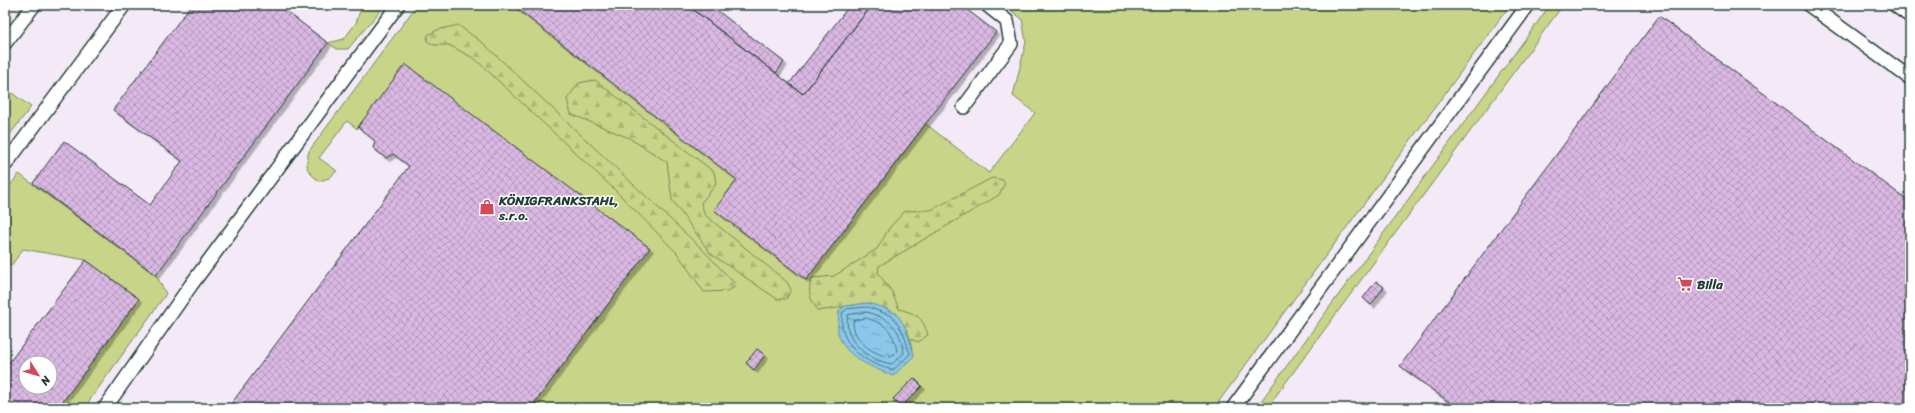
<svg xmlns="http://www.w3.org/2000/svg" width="1915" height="413" viewBox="0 0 1915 413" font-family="Sriracha,sans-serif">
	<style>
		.grass { fill: #c8d487; stroke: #74885e }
		.forest { fill: url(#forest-firs); stroke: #74885e }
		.water { fill: url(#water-ripples); stroke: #6090a2 }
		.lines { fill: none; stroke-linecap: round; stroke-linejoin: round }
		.shore { stroke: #4a747d; stroke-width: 1 }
		.building { fill: url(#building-cross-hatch); stroke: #1f3d34; fill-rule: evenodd; filter: url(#shadow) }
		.lane-casing { stroke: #1f3d34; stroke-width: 16 }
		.lane { stroke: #fff; stroke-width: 13 }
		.labels { text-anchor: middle; stroke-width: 3; stroke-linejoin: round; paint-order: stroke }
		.poi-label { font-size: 13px; font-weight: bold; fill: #1f3d34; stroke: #fff; text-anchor: start }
	</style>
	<defs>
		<pattern id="forest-firs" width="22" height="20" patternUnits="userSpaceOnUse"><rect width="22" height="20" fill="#c8d487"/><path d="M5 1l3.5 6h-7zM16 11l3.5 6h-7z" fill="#abb775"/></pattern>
		<pattern id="water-ripples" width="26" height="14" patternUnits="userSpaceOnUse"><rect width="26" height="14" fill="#8bc7eb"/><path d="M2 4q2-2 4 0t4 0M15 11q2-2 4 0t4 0" fill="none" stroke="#71a3bf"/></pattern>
		<pattern id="building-cross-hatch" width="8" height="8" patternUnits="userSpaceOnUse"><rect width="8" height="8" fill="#dab8e3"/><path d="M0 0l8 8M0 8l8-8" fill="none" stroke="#b097b9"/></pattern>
		<filter id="shadow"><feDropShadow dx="3.5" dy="3.5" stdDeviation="0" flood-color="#0004"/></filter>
	</defs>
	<rect width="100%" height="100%" fill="#f4eaf7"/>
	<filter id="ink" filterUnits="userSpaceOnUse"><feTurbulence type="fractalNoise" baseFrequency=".025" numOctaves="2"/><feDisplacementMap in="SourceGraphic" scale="8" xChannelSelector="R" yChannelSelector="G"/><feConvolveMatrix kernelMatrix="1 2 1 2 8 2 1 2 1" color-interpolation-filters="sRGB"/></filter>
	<g filter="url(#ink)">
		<path class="grass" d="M362 5H382L380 11 348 49H337L328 43 344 39 356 23Z
			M417 5H513L738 179 715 209 806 280 926 124 989 173 1035 113 1013 96 1026 42 1022 19 1004 5H1510L1214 408H531L649 249 404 66 357 129 347 121 319 158 337 171 329 178 319 181C306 171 305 167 309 151Z
			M1550 5H1563L1267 408H1256Z
			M5 88 31 107 5 141Z
			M19 174 156 275 166 294 84 408H58L139 299 86 260 23 249 11 266 5 262V192Z"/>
		<path class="forest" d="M458 25 483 43 701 248 737 286 727 291 704 292 677 253 615 190 475 59 449 45H434L427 41 428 35 437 30Z
			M595 80 714 172 716 184 701 203 705 215 787 282 791 290 786 299H777L711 254 672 200 667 162 629 138 571 114 567 99 579 83Z
			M992 178 1003 180 1005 183 999 195 879 266 878 273 892 292 899 309C917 314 922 316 928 335L918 342 910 339 907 330 869 303 818 311C810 298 807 293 812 278L834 276 877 249 890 227 905 211 931 210Z"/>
		<path class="water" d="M868 303C876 306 889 308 895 313 907 324 910 342 914 356L893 376C871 366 846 359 838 333 837 327 839 318 839 311L845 306Z"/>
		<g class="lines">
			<path class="shore" d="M868 307 892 316 903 332 910 354 893 370C865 364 836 344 843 312L847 309Z
				M867 312C892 320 899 326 904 353L892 364C868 360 842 341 848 315Z
				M866 318C886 324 893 330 897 351L891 357C873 355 852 340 853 321Z"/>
		</g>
		<path class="building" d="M191 5H278L328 43 156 275 33 183 64 141 150 205 182 161 113 110Z
			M512 5H687L803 94 872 5H961L996 32 806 280 714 210 737 180Z
			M687 5H710L784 62 776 73Z
			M850 5H872L803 94 789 84Z
			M1659 16 1910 202V408H1457L1400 366Z
			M405 64 650 248 531 408H228L409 166 393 154 386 158 373 148 375 141 358 127Z
			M86 260 139 299 58 408H5V368ZM26 363H50V387H26Z
			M1376 281 1384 287 1371 305 1363 298Z
			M757 349 765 355 754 370 746 363Z
			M914 378 922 386 901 407 893 399Z"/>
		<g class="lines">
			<defs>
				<path id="lane" d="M1809 5 1910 78
					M1895 5 1910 16
					M5 43 34 5
					M964 107 1011 44 1007 21 987 5
					M5 165 124 5
					M105 408 191 285 398 5
					M1233 408 1528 5"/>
			</defs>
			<use href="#lane" class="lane-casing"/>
			<use href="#lane" class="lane"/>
		</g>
	</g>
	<defs>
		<symbol id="shop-bare" viewBox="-9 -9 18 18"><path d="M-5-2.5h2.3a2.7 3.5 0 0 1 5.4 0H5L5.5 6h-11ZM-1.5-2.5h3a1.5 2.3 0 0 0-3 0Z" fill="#d1495b" stroke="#fff" stroke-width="2.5" paint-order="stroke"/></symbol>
		<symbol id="supermarket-bare" viewBox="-9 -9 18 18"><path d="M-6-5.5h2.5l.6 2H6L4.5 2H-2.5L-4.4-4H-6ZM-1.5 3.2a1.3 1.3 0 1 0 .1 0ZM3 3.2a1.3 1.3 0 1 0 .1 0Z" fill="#d1495b" stroke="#fff" stroke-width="2.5" paint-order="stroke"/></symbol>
	</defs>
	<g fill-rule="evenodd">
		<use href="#shop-bare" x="476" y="196" width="22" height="22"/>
		<use href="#supermarket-bare" x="1674" y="273" width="22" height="22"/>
	</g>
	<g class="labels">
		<g class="poi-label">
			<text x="499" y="205">KÖNIGFRANKSTAHL,<tspan x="499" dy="15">s.r.o.</tspan></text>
			<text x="1697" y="289">Billa</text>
		</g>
	</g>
	<rect width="1915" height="413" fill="none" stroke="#fff" stroke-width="20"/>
	<rect x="10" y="10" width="1895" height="393" fill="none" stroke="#1f3d34" stroke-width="1.5" filter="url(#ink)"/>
	<g transform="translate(38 375) rotate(127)"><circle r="19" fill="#ffffff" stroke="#a5b1ae"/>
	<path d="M0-3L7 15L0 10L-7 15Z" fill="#d1495b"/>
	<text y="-6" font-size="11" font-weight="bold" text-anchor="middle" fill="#1f3d34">N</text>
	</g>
</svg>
